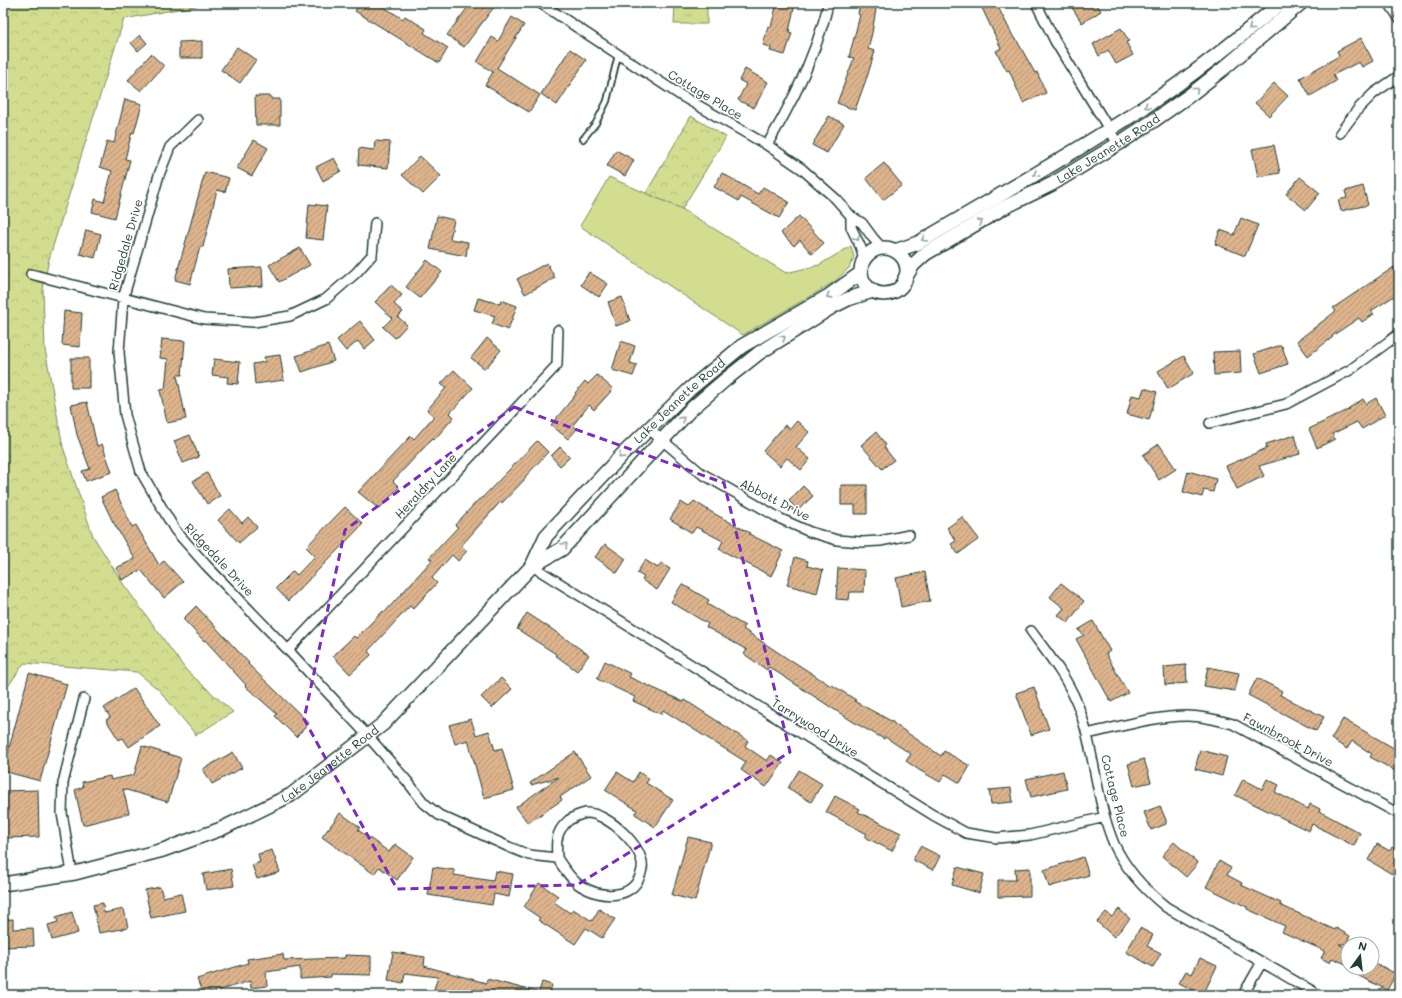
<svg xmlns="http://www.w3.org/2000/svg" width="1402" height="998" viewBox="0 0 1402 998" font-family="Mali,sans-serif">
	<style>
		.grass { fill: #d2dd90; stroke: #788d62 }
		.forest { fill: url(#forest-crowns); stroke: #788d62 }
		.park { fill: url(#park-tufts); stroke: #788d62 }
		.building { fill: url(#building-hatch); stroke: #1f3d34 }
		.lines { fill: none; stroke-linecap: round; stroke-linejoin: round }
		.lane-casing { stroke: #1f3d34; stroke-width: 8 }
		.street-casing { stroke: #1f3d34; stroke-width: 12 }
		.secondary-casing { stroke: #1f3d34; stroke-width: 16 }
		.lane { stroke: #fff; stroke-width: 4.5 }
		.street { stroke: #fff; stroke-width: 9 }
		.secondary { stroke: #fff; stroke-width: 13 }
		.oneway { stroke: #8f9e9a }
		.marked { fill: none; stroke: #7b2cbf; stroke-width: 3; stroke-dasharray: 8 5; stroke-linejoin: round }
		.labels { text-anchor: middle; stroke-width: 3.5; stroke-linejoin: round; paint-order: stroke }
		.street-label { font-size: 12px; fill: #1f3d34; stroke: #fff }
	</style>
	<defs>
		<pattern id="forest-crowns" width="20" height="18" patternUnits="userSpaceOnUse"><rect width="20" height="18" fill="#d2dd90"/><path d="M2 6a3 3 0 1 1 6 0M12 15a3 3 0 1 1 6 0" fill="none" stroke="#b4bf7d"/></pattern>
		<pattern id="park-tufts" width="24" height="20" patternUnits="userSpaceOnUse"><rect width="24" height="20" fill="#d2dd90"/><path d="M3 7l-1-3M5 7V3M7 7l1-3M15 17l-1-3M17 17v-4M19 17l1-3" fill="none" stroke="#b4bf7d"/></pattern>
		<pattern id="building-hatch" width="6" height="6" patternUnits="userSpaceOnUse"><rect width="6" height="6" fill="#ddb48d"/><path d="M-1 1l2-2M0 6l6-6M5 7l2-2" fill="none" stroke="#b39474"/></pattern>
	</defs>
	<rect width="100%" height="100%" fill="#fff"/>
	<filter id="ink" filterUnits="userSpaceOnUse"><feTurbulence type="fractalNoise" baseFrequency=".025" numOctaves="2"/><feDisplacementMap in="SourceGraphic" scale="8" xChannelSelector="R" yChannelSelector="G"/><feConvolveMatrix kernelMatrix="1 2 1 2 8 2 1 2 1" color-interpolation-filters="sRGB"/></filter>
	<g filter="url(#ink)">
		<path class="grass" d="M609 177 682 209 786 273 819 265 851 246 854 257 849 268 834 282 816 293 743 335 580 226Z"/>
		<path class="forest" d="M3 3H211L124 19 49 259 43 289 45 349 63 447 93 536 124 585 186 670 233 712 196 735 159 690 137 672 24 663 5 691H3Z
			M691 116 726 137 682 209 646 193Z"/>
		<path class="park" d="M675 3H707V24H674Z"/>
		<path class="building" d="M360 3H386L384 7 403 19 405 16 426 29 424 33 448 48 439 63 355 11Z
			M471 3H497L464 47 447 35Z
			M777 3H795L789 32 792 33 785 55 770 51 771 47 763 45 768 26 771 27Z
			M860 3H877L872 33 868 49 875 51 868 74 855 110 837 103 854 58 849 57 860 15 858 14Z
			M987 3H996L1015 40 1016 39 1035 73 1037 72 1046 93 1023 103 1009 70 1007 71 996 51 1001 48 981 6Z
			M1069 3H1096L1101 11 1082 23Z
			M512 17 524 25 497 68 540 95 529 112 485 85 493 72 477 62 492 37 498 41Z
			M1121 28 1129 41 1126 42 1133 55 1116 64 1108 50 1099 56 1093 44Z
			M140 35 147 43 138 51 131 43Z
			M1361 38 1373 61 1362 67 1359 62 1333 75 1336 81 1310 96 1300 78 1339 56 1337 51Z
			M202 41V58H179V42Z
			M237 47 256 60 240 83 221 70Z
			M570 49 586 60 557 105 541 94Z
			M151 54 164 66 141 91 128 80Z
			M745 69 768 82 754 108 738 100 746 84 739 80Z
			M1274 83 1288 96 1269 116 1255 103Z
			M255 96H271V99H280V125H256Z
			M125 99 142 104 134 133 132 132 125 159 130 160 115 218 92 212 95 199 104 202 112 171 100 167 107 141 114 143Z
			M829 116 844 124 827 153 812 145Z
			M254 140 268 148 252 176 237 168Z
			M375 141 390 142 388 168 358 165 359 148 374 150Z
			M1274 145 1280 173 1258 177 1252 149Z
			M616 150 634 160 625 176 607 166Z
			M420 156 441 176 423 194 402 175Z
			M334 158 341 171 323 181 316 167Z
			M884 163 902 185 883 200 866 178Z
			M205 172 229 178 225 192 217 190 203 247H200L190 284 175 280Z
			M722 173 758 194 763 187 789 202 779 218 741 197 739 201 714 187Z
			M1300 177 1320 193 1306 210 1286 194Z
			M1363 186 1368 205 1341 211 1338 200 1347 198 1345 191Z
			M309 204 327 206 323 240 306 238Z
			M437 216 454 220 450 239 468 242 466 256 430 249Z
			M799 216 824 243 812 254 800 240 794 246 781 233Z
			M1241 218 1258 225 1245 256 1215 244 1220 230 1234 235Z
			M86 230 101 234 95 258 80 254Z
			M300 248 310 265 279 282 269 265Z
			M427 260 442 272 420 298 406 287Z
			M547 263 555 278 525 294 517 279Z
			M262 267 263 286 229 288 228 269Z
			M1394 267 1399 274V293L1371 311 1374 314 1362 322 1359 318 1332 336 1333 337 1308 356 1297 341 1336 311 1333 308Z
			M589 272 608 284 599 297 581 285Z
			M391 285 402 295 394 304 403 312 398 317 407 325 395 338 383 327 392 318 375 302Z
			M622 297 630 321 616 326 608 302Z
			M478 298 500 304 501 300 517 306 508 330 492 324 495 316 474 310Z
			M64 311 82 313 80 347 62 345Z
			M360 321 375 340 364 349 358 341 346 351 337 340Z
			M487 338 501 350 485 369 471 358Z
			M162 339 185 341 182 375H177L186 419 167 423 160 390 165 389 168 359 160 358Z
			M621 341 635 346 630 363 637 365 633 376 612 370Z
			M328 345 334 361 302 372 296 356Z
			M1278 346H1282L1288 364 1261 373 1254 354Z
			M1240 351 1241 373 1214 375 1213 352Z
			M280 355 284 380 255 384 253 364 265 362 264 357Z
			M1184 356 1194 373 1168 389 1158 371Z
			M71 358H89V388H71Z
			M214 359 240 362 238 384 227 383 228 377 212 375Z
			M454 370 473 388 450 413 454 417 434 440 433 438 393 481 399 487 379 509 358 492 411 436 414 439 434 416 427 410 446 388 441 384Z
			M597 375 613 389 594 410 589 405 573 425 577 429 568 439 551 425 576 394 575 393 585 381 588 384Z
			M1144 388 1157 392 1149 420 1127 414 1132 395 1141 397Z
			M1376 398 1385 415 1362 429 1357 422 1332 434 1335 439 1317 448 1309 429 1350 409 1349 408 1363 399 1366 404Z
			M87 402 97 446 102 444 112 472 86 481 82 471 90 469 77 435 71 405Z
			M797 421 809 432 796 447 810 459 801 470 787 458 780 466 763 451 785 425 790 429Z
			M876 432 886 445 884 447 894 460 882 469 861 445Z
			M190 435 199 457 183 463 174 441Z
			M1295 435 1300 454 1259 466 1264 476 1237 489 1226 466 1267 448 1266 444Z
			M537 441 548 452 525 477 526 478 502 503 501 501 461 546 467 551 458 561 452 555 432 578 437 583 413 609 410 606 368 651 371 655 350 674 333 656 354 636 356 638 383 611 385 612 432 560 429 558 458 527 455 525 479 499 480 500Z
			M1159 444 1176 469 1159 480 1143 455Z
			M560 447 570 457 560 466 551 456Z
			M1188 471 1216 479 1213 492 1204 490 1202 497 1183 492Z
			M207 473 220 496 207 504 193 481Z
			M841 485H867V514H855V505H841Z
			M803 486 813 496 798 510 789 501Z
			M115 490 132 527 136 525 159 565 164 561 183 582 164 598 141 570 122 580 116 568 135 559 112 520 101 497Z
			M694 501 713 513 750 533 749 534 783 551 771 576 719 549 723 541 696 527 692 533 670 519 681 502 689 507Z
			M345 507 363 524 288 601 276 588 293 571 297 575 315 556 306 547Z
			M230 509 242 523 248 517 257 527 239 543 218 520Z
			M962 517 979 539 958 554 951 544 956 541 947 528Z
			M605 544 626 559 617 573 595 557Z
			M795 557 808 561 807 566 823 570 817 593 787 585Z
			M645 560 658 568 661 563 670 569 657 590 642 580 644 577 637 573Z
			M838 568 865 570 864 592H850L849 600 836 599Z
			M925 572 930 601 901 607 896 578Z
			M1061 583 1084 601 1068 623 1058 615 1064 608 1050 597Z
			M682 584 709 600 707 604 745 626 743 629 791 661V660L831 686 832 685 856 700 854 701 893 722V723L941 756 944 751 970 766 960 783 945 774 940 782 919 770 906 761 911 754 885 737 884 739 855 723 769 667 767 670 744 654 747 650 706 627 708 624 671 602Z
			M196 606 249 663 248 664 309 723 296 737 275 716 277 714 245 686 246 685 205 640 204 641 183 619Z
			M527 613 553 630 589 655 577 671 555 655 556 654 517 629Z
			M1093 621 1110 651 1106 654 1128 693 1111 702 1076 639 1084 635 1078 630Z
			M605 661 631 674 629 677 684 702 685 700 748 741 745 746 767 761 771 755 783 763 766 787 741 770 746 762 701 734 663 710 661 714 633 701 635 697 597 679Z
			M1186 665 1187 683 1165 685 1164 667Z
			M1208 667 1239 673 1235 691 1204 686Z
			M29 673 67 684 40 781 3 771Z
			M501 678 512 689 492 708 481 697Z
			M1257 678 1282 691 1280 695 1324 717 1316 731 1248 695Z
			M1034 687 1049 729 1031 735 1016 693Z
			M134 688 160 726 129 747 123 738 119 740 106 720 110 717 104 708Z
			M471 719 476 735 489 731 495 750 502 748 514 790 484 798 468 740 455 744 449 725Z
			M1343 719 1399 751V773L1370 757 1372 754 1352 741 1347 749 1331 739Z
			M142 746 181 758 168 802 123 789 129 813 83 825 75 790 83 787 82 782 110 776 111 780 134 775Z
			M1200 750 1227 757 1222 776 1195 769Z
			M233 752 242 768 212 784 203 769Z
			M575 752 591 776 560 797 562 800 528 823 516 807 559 777 531 785 530 783Z
			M1144 759 1151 782 1134 786 1128 764Z
			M799 770 822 784 811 802 788 788Z
			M1063 771 1067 789 1031 797 1026 779Z
			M617 772 633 782 639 772 649 779 646 783 673 800 655 827 635 814 637 810 605 790Z
			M1243 779 1262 789 1267 779 1279 785 1275 792 1308 809 1310 804 1320 809 1319 811 1360 833 1354 846 1312 824 1309 831 1235 795Z
			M1011 788 1013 802 991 804 989 790Z
			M38 790 39 837 3 838V791Z
			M835 796 860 809 858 812 901 833 892 851 865 837 867 834 826 812Z
			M1160 806 1166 820V824L1151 830 1144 812Z
			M340 813 360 827 358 830 389 852 395 844 413 857 397 880 379 867 374 874 322 837Z
			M688 837 711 842 695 901 672 895Z
			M1174 842 1198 863 1186 877 1162 856Z
			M1377 844 1390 851 1392 847 1399 851V862L1392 874 1368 860Z
			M920 846 940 856 933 870 913 860Z
			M272 850 280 872 257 879 252 865 260 862 258 854Z
			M1083 857 1089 875 1049 887 1044 870Z
			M1219 861 1231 868 1227 875 1242 883 1241 885 1281 903 1280 905 1335 930 1336 928 1350 936 1346 944H1339L1348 949V965L1332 958 1330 963 1321 958 1325 951 1282 932 1285 926 1247 909V907L1206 887Z
			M433 867 454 870V875L493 881 495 871 513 874 509 897 494 894 492 905 428 895Z
			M957 867 984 874 979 893 952 885Z
			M1030 868V896L998 897V880H1016L1015 869Z
			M231 869 234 886 206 890 203 874Z
			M539 883 558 896 554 902 570 913 573 909 592 921 599 909 615 919 602 938 586 928 575 944 538 920 540 918 524 907Z
			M160 887 163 897 181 893 185 911 151 918 145 890Z
			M103 903 104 913 124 909 128 928 99 933 93 905Z
			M1119 909 1130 919 1114 937 1097 922 1106 912 1112 917Z
			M72 912 78 933 52 940 48 925 58 922 56 917Z
			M13 919V929L33 928 34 946 3 947V920Z
			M1140 928 1153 935 1147 946 1161 953 1153 967 1126 952Z
			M393 952 425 957 424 966 486 983 487 979 537 992 536 995H457L434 989 438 977 405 973 403 983 388 980Z
			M283 954 284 960 345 958V955L371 956V975L331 974V977L300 979V967L266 972 267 986 251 988 250 981 203 995 197 979 248 963 247 959Z
			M1200 958 1217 966 1203 995 1179 983 1186 971 1192 974Z
			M1372 961 1396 974 1387 990 1359 976 1363 968H1372Z
			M542 982 552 985 549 995H538Z"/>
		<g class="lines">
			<defs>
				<path id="lane" d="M435 3H439
					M583 139 596 123 607 101 618 55"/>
				<path id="street" d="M540 3 680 95 767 145 802 169 836 199 851 216 862 223 873 238 882 248
					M1036 3 1055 41 1118 144
					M1389 3 1399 18
					M198 120 170 147 159 175 123 299 119 352 125 415 141 472 175 530 206 565 288 650 367 735 407 781 424 803 439 815 509 847 529 855 557 858C557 853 556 846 557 840 558 831 563 825 569 820 574 817 581 814 586 813 607 812 646 848 642 869 636 900 603 899 581 886 571 880 563 867 557 858
					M1340 133 1358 109 1374 93 1399 76
					M767 145C787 112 804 78 817 42 821 29 826 17 828 3
					M851 216V227L861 248 864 260
					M31 274 204 319 254 322 290 316 326 299 356 273 372 255 375 223
					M1210 423 1286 404 1350 370 1399 334
					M649 429 701 473 781 519 810 532 837 540 862 542 880 541 909 535
					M532 566 933 815 966 833 997 838 1030 835 1105 817
					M1031 631C1048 654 1066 676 1077 703 1095 748 1095 799 1114 844 1126 870 1145 890 1166 907L1319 995
					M288 650 557 365 558 330
					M1087 734C1120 727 1153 716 1187 716 1202 716 1218 720 1233 724L1399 814
					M72 873 62 813 63 783 84 699
					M1243 995 1262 962"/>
				<g id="secondary">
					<circle cx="884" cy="271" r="23"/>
					<path d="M895 251 918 243C994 198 1072 155 1146 106 1194 75 1237 39 1281 3"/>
					<path id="s1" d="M905 278 913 265 925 254 1003 208 1052 184 1118 144 1156 119 1190 95 1223 69 1301 3"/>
					<path id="s2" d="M532 566 546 536 621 456 690 389 742 346 827 297 861 273"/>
					<path id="s3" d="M3 884 75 873 163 850 221 829 291 795 383 724 532 566 562 549 690 410 725 380 759 353 832 307 848 299 873 291"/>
				</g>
			</defs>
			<use href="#lane" class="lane-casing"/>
			<use href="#street" class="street-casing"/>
			<use href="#secondary" class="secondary-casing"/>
			<use href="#lane" class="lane"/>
			<use href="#street" class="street"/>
			<use href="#secondary" class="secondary"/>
		</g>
		<defs><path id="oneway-chevron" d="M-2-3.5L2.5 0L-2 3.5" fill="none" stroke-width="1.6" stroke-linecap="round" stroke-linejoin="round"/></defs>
		<g class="oneway">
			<use href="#oneway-chevron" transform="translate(1251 28) rotate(141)"/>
			<use href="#oneway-chevron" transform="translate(1196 90) rotate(-39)"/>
			<use href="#oneway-chevron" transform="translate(1147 106) rotate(146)"/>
			<use href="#oneway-chevron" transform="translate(1036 174) rotate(150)"/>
			<use href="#oneway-chevron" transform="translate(980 222) rotate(-30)"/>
			<use href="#oneway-chevron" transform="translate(857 238) rotate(65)"/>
			<use href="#oneway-chevron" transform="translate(924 239) rotate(150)"/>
			<use href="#oneway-chevron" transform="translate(829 296) rotate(148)"/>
			<use href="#oneway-chevron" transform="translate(783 338) rotate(-32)"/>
			<use href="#oneway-chevron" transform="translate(682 419) rotate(-47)"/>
			<use href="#oneway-chevron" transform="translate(621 456) rotate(135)"/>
			<use href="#oneway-chevron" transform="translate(565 545) rotate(-45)"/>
		</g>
	</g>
	<path class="marked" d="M514 407 724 483 790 752 577 885 397 889 304 719 345 530Z"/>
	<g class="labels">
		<g class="street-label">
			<text transform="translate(705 95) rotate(31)" y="4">Cottage Place</text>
			<text dy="4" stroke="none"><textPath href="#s1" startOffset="243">Lake Jeanette Road</textPath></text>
			<text transform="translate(126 245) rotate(-74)" y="4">Ridgedale Drive</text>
			<text dy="4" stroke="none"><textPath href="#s2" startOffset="223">Lake Jeanette Road</textPath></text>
			<text transform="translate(426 486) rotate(-47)" y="4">Heraldry Lane</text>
			<text transform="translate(775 500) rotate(27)" y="4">Abbott Drive</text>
			<text transform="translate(219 560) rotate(47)" y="4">Ridgedale Drive</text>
			<text transform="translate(815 728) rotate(32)" y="4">Tarrywood Drive</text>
			<text transform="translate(1288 740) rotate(28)" y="4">Fawnbrook Drive</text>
			<text dy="4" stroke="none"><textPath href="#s3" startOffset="353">Lake Jeanette Road</textPath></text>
			<text transform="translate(1115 796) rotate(76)" y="4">Cottage Place</text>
		</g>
	</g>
	<rect width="1402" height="998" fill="none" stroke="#fff" stroke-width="16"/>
	<rect x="8" y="8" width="1386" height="982" fill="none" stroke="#1f3d34" stroke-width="1.5" filter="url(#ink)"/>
	<g transform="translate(1360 956) rotate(15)"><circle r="19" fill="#ffffff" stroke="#a5b1ae"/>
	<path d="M0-3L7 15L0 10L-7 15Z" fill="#1f3d34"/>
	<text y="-6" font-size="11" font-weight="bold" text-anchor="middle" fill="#1f3d34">N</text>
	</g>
</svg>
